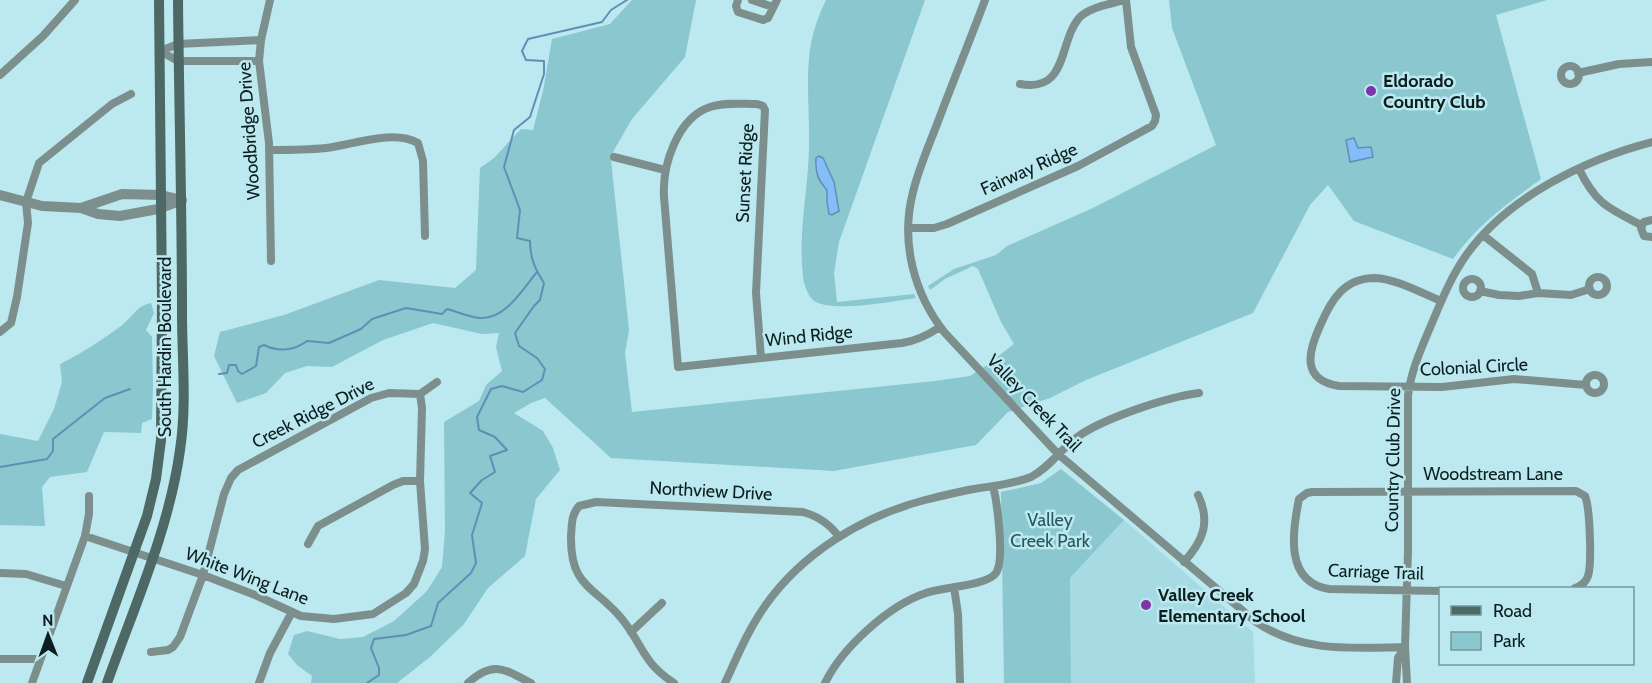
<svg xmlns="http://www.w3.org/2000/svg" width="1652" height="683" viewBox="0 0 1652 683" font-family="Cabin,sans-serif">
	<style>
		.built { fill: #a6dbe3 }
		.green { fill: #8ac7cf }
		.water { fill: #84bef8; stroke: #608eb7; stroke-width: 1.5 }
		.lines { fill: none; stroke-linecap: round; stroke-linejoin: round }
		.stream { stroke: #608eb7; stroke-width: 2 }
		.minor { stroke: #7d8f8c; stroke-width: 8 }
		.tertiary { stroke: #7d8f8c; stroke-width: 10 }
		.secondary { stroke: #4d6865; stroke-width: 10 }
		.poi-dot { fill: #7e33a6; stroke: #bce9ef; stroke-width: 2 }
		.labels { text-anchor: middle; stroke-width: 5; stroke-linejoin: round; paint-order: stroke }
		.poi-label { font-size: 18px; font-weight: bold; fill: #0c1e20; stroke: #bce9ef; text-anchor: start }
		.street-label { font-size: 18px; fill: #0c1e20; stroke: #bce9ef }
		.park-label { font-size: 18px; fill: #27575e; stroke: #bce9ef }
	</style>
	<rect width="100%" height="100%" fill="#bce9ef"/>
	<path class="built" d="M1124 520 1253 632 1255 683H1071L1070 578Z"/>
	<path class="green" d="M632 0H696L685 57 632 119 614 150 611 160 629 330 625 353 632 412 935 381 970 376 984 367 1014 344 1001 322 978 269 973 266 945 279 930 290 928 286 954 269 996 255 1007 246 1093 208 1216 145 1172 28 1169 0H1547L1496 15 1541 179C1508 203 1477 225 1453 259L1354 221 1328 185 1310 205 1253 313 1086 380 1050 398 1008 412 976 445 834 471 611 458 545 398 531 403 514 413 543 431 553 448 560 470 536 499 525 556 488 588 464 624 430 657 397 683H311L312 676 297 665 288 654 294 635 307 631 340 639 363 637 394 621 427 591 442 567 445 531 444 422 479 401 486 385 502 371 496 347 499 333 482 334 433 323 383 340 332 367 307 366 285 373 266 393 237 403 214 356 220 332 284 315 379 280 455 288 476 270 480 168 494 158 521 129 533 130 543 91 552 39 610 24Z
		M826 0H925L839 242 834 273 837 302 914 294 916 298C894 301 830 314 813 300 808 296 803 282 803 276 798 233 808 191 809 148 810 113 805 78 811 43 814 28 819 14 826 0Z
		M151 303 154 313 146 330 152 337 153 387 152 419 142 423 141 433 104 432 87 472 50 477 42 487 45 526 0 525V434L38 441 54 409 62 382 60 364C82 353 102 340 121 326 132 318 137 305 151 303Z
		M1061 469 1124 520 1070 578 1071 683H1004L1001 492 1041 483Z"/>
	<path class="water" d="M1354 138 1358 148 1371 147 1373 157 1350 162 1346 140Z
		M819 156 823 158 834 182 839 211 832 215 829 214 827 202V190C818 180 815 173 816 158Z"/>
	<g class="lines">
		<path class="stream" d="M219 374 227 373 229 365H236L238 371 242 374 256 366 259 347 264 345C278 352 294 351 307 341L329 343 361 329 372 319 406 308 442 314 447 309C458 312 469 317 480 318 505 320 523 289 537 272
			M0 467 47 459 53 451V439L105 398 130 389
			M367 683 379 675V668L371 648 374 639 406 635 431 626 438 603 471 573 476 563 472 535 482 503 470 493 482 480 495 472 490 456 507 450 495 437 479 430 477 417 491 389 502 386 523 392 542 380 545 369 537 358 519 346 515 333 534 306 540 300 544 283C535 269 530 258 530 241L517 238 520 210 504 167 514 130 530 117 544 74V61L526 60 522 51 528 39 602 22 611 10 627 0"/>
		<path class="minor" d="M270 0 261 40 259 61 269 143 271 261
			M738 0 736 6 738 12 763 20 768 18 777 0
			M752 0 773 7
			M985 0C970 40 954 79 939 119 930 143 919 167 913 192 900 242 914 294 945 333L1058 454 1256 622C1301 653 1353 648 1405 647
			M160 51 178 44 261 40
			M160 51 178 61H259
			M1561 75a9 9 0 1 1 18 0a9 9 0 1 1-18 0Z
			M1578 73 1619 64 1652 62
			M0 75 43 36 75 0
			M1020 84C1069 93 1058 41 1080 17 1090 7 1111 4 1124 0
			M269 150C288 150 307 150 326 148 352 145 393 129 418 143L423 161 425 236
			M614 157 665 170
			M1579 169C1596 204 1608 208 1641 225
			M1652 220 1644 222 1641 228 1644 236 1652 237
			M908 228H934L947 224 1078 166 1152 126 1155 121 1156 115 1131 47 1126 0
			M1483 235 1532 274 1538 293
			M1589 286a9 9 0 1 1 18 0a9 9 0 1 1-18 0Z
			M1463 288a9 9 0 1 1 18 0a9 9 0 1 1-18 0Z
			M1480 291 1499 295 1519 296 1538 293 1571 295 1590 289
			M1441 301C1421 293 1397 279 1375 278 1344 278 1331 300 1320 326 1308 352 1301 380 1339 386L1442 387 1514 379 1586 385
			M0 332 11 323 17 297 28 223 26 202 39 163 112 104 131 94
			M761 358 756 293 765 110 763 106 757 104C742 104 725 102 710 107 677 118 662 166 664 197L678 367 902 343C917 341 928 335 940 327
			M1586 384a9 9 0 1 1 18 0a9 9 0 1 1-18 0Z
			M85 536 203 575 255 595 301 616 334 619 373 614 406 593 414 584 423 561 425 549 420 481 422 408 420 394
			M308 544 318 526 393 485 403 481H420
			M1184 562C1203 541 1211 522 1198 495
			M0 573 26 574 66 586
			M954 587 958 614 960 683
			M1440 591 1329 589C1285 582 1292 533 1299 499L1307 493 1312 492 1576 491 1585 496C1590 508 1592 564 1588 576 1586 582 1581 586 1575 588
			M631 632 662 603
			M151 652 168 650 173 647 180 637 203 575 224 494 231 478 238 470 371 398 389 393 420 394 437 382
			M0 659H40
			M32 683 85 536 89 514V496
			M259 683 270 653 292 612
			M468 683C493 660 504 669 531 683
			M674 683C642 662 643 645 622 619 595 586 570 588 571 536 572 525 571 515 579 506L596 502 803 512C817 516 830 524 839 537
			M725 683C737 657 748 630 765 606 802 553 863 516 925 500 941 496 957 492 974 489 992 486 1014 484 1031 477 1049 468 1060 450 1076 438 1101 419 1167 397 1199 393
			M825 683C842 648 889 605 926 593 942 587 987 586 996 573 1005 560 997 502 993 486
			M1396 683 1398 658 1405 647
			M1407 683 1405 647 1408 551V396C1411 370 1422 347 1432 323 1442 299 1452 275 1467 254 1508 197 1586 159 1652 142"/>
		<path class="tertiary" d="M0 195 42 206 81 208 98 214 120 216 158 209 182 200
			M81 208 122 194 161 195 182 200"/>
		<path class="secondary" d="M87 683 147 516 156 479 161 440 162 299 159 0
			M107 683C134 607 169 530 180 450 187 404 182 359 182 313 182 209 179 105 178 0"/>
	</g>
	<g class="poi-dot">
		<circle cx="1371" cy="91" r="6"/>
		<circle cx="1146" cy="605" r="6"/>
	</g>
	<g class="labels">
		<g class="poi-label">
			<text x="1383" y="87">Eldorado<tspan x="1383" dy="21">Country Club</tspan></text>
			<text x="1158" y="601">Valley Creek<tspan x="1158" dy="21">Elementary School</tspan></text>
		</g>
		<g class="street-label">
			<text transform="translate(249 131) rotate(-94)" y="6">Woodbridge Drive</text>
			<text transform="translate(1029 169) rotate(-24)" y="6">Fairway Ridge</text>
			<text transform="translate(745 173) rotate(-87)" y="6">Sunset Ridge</text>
			<text transform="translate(809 336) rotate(-6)" y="6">Wind Ridge</text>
			<text transform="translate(165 347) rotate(-90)" y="6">South Hardin Boulevard</text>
			<text transform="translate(1474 367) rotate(-3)" y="6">Colonial Circle</text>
			<text transform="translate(1034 403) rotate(46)" y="6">Valley Creek Trail</text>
			<text transform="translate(313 413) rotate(-27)" y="6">Creek Ridge Drive</text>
			<text transform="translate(1393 460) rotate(-89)" y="6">Country Club Drive</text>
			<text x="1493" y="480">Woodstream Lane</text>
			<text transform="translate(711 491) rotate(3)" y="6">Northview Drive</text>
			<text transform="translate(1376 572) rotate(2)" y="6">Carriage Trail</text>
			<text transform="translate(247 576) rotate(21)" y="6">White Wing Lane</text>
		</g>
		<g class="park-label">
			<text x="1050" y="526">Valley<tspan x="1050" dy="21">Creek Park</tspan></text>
		</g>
	</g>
	<rect x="1439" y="587" width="195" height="78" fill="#bce9ef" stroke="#76989c" stroke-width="1.5"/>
	<rect x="1451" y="606" width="30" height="9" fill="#4d6865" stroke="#76989c" stroke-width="1.5"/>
	<text x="1493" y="617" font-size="18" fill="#0c1e20">Road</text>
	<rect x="1451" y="632" width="30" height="18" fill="#8ac7cf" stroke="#76989c" stroke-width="1.5"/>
	<text x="1493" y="647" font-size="18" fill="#0c1e20">Park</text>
	<g transform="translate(48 635) rotate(359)" stroke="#bce9ef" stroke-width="4.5" paint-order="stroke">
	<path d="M0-4.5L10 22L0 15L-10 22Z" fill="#0c1e20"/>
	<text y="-9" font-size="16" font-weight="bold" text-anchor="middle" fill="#0c1e20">N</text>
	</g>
</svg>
